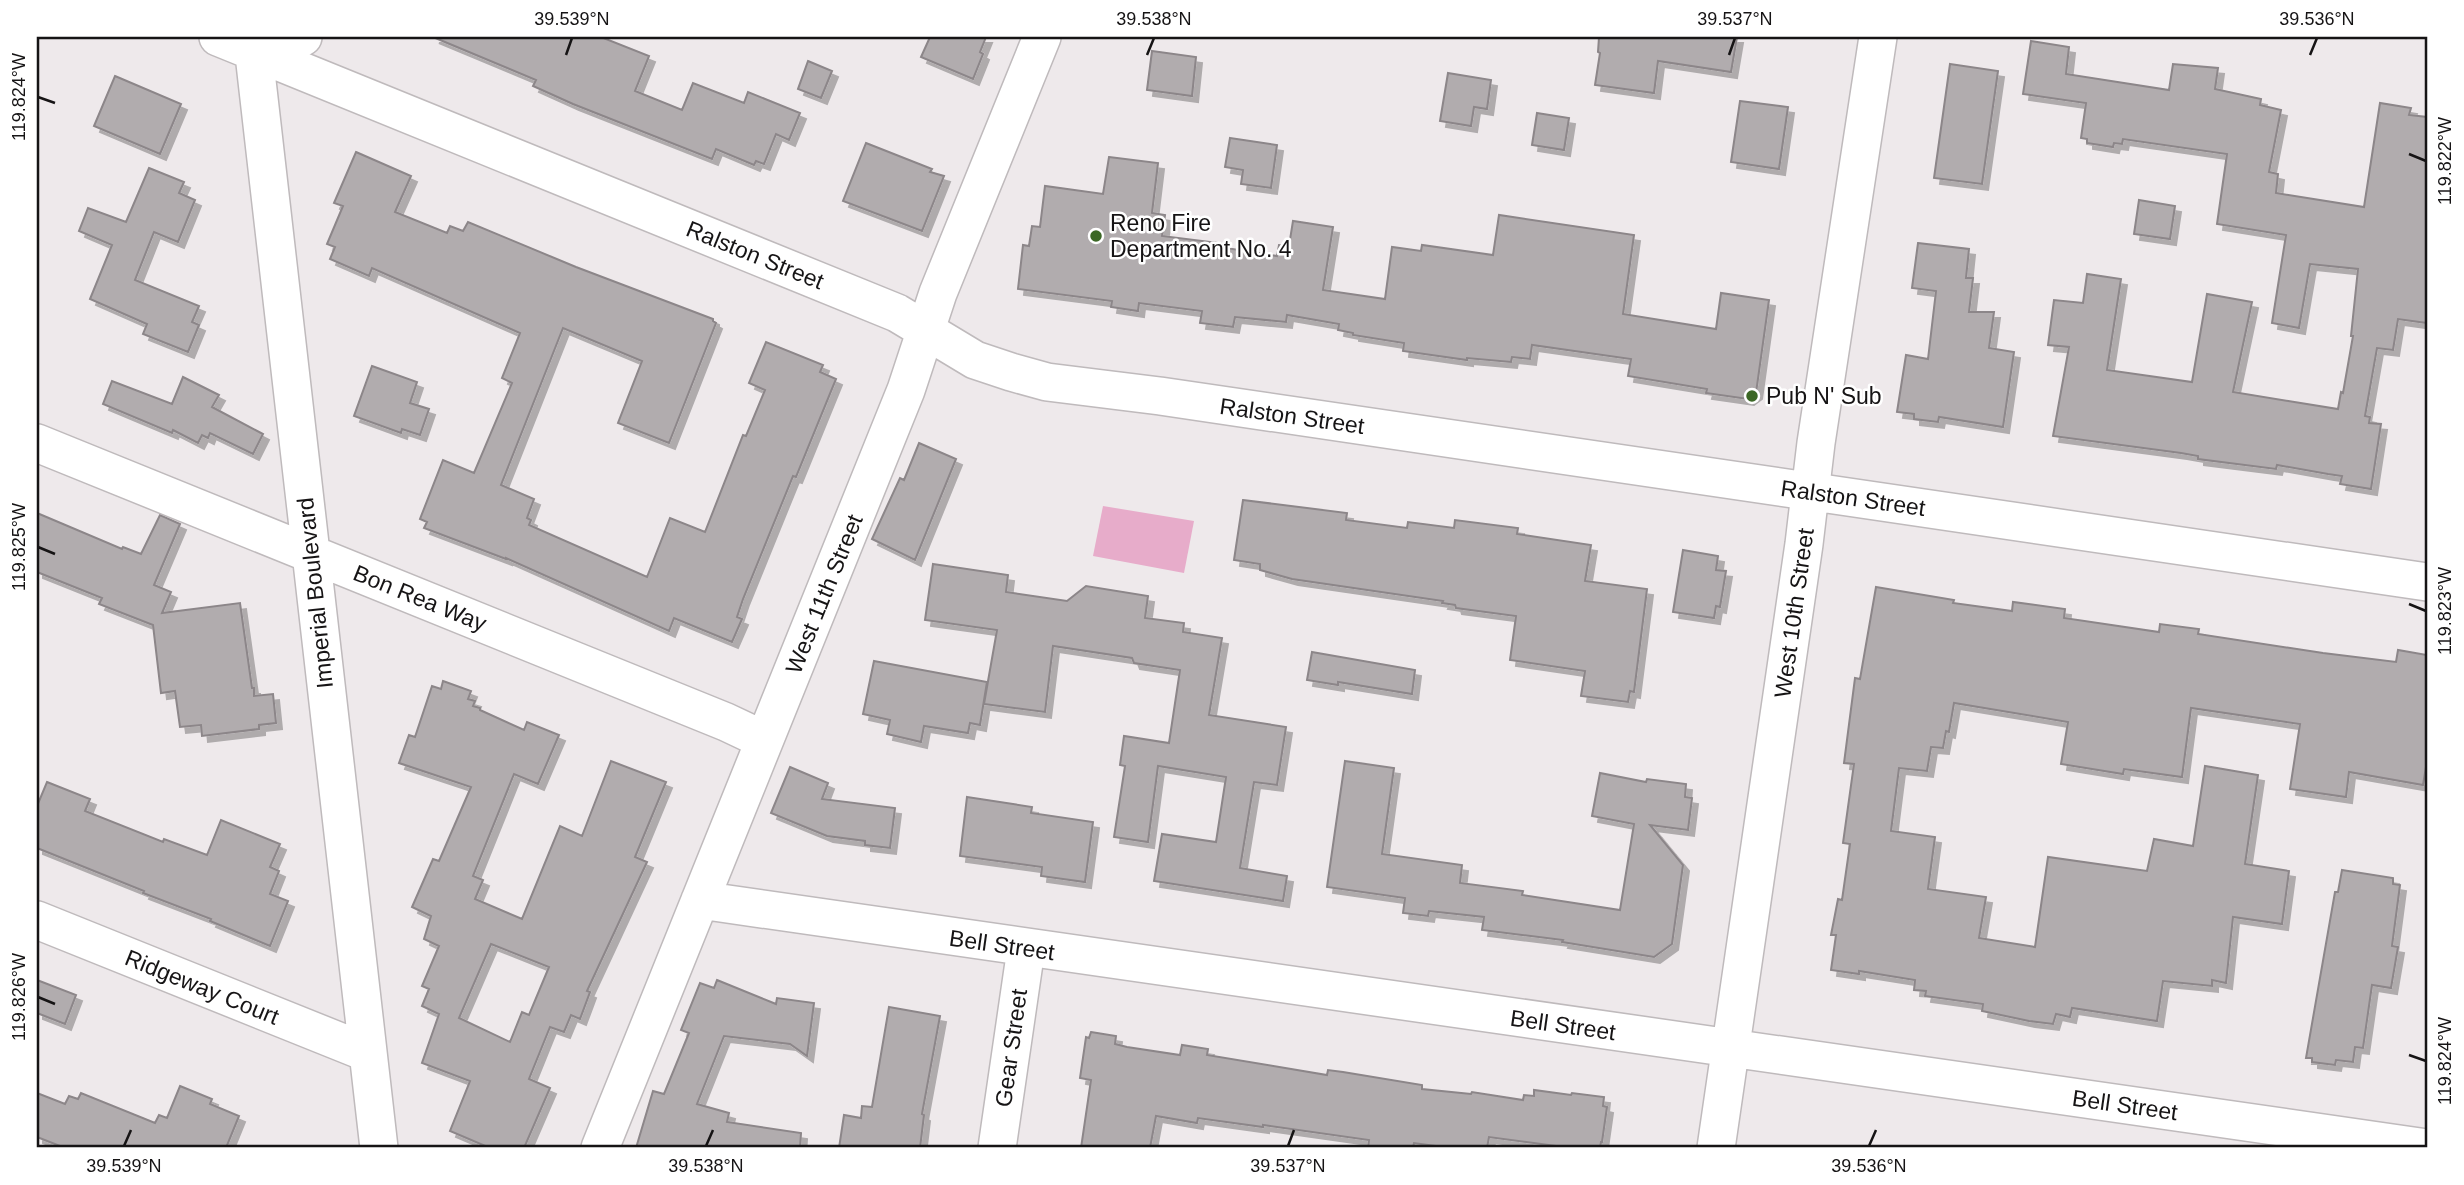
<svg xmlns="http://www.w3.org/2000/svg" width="2464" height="1185" viewBox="0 0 2464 1185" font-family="Arial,sans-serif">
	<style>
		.green { fill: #e7acca }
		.building { fill: #b1acae; stroke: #8c8689; stroke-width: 2; fill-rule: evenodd; filter: url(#shadow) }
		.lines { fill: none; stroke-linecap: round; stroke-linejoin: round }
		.minor-casing { stroke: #bfbabc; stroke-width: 40 }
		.minor { stroke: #fff; stroke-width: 37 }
		.ticks { fill: none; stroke: #161415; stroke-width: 2.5 }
		.poi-dot { fill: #3b6725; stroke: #fff; stroke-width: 2.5 }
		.labels { text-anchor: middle; stroke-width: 5; stroke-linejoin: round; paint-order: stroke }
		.poi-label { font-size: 23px; fill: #161415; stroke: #fff; text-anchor: start }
		.street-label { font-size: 23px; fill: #161415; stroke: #fff }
		.neatline { fill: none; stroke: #161415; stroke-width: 2.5 }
		.ticks-label { font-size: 18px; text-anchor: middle; fill: #161415 }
	</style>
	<defs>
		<filter id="shadow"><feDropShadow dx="6" dy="6" stdDeviation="0" flood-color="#0004"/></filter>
	</defs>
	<rect width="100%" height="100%" fill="#eee9eb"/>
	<path class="green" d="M1103 506 1194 521 1184 573 1093 556Z"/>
	<path class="building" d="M433 37H601L649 56 635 91 682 110 693 83 744 103 748 92 800 113 789 140 776 134 764 164 756 161 754 165 716 149 712 159 573 104 533 86 536 80Z
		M930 37H986L980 52 983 54 973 79 921 57Z
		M1599 37H1737L1731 72 1658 61 1654 93 1595 85 1600 53 1598 52Z
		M2031 41 2069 47 2066 74 2169 90 2173 64 2218 68 2215 89 2261 99 2260 105 2281 110 2269 172 2278 174 2276 193 2364 207 2380 103 2411 108 2409 115 2427 117V323L2398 319 2393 350 2377 348 2365 416 2370 417 2369 423 2381 424 2371 489 2340 484 2342 476 2328 474 2277 465 2276 469 2198 459V456L2181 453 2053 436 2069 347 2048 345 2054 300 2083 303 2087 274 2121 279 2107 370 2192 382 2207 294 2252 302 2233 392 2338 409 2341 392 2343 393 2353 336H2351L2358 269 2310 264 2299 328 2272 323 2286 235 2217 224 2227 154 2123 139 2122 144 2114 143 2113 147 2087 143V139L2081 138 2086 103 2023 94Z
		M1152 51 1196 57 1192 96 1147 90Z
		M808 61 832 71 821 98 798 89Z
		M1950 64 1998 71 1982 184 1934 178Z
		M1448 73 1491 80 1487 109 1474 107 1471 126 1440 121Z
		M115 76 181 104 160 154 94 126Z
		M1740 101 1788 107 1779 169 1731 162Z
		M1537 113 1569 118 1564 150 1532 145Z
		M1230 138 1277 145 1271 188 1241 184 1243 170 1225 167Z
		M866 143 932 169 930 172 944 176 922 231 843 201Z
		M356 152 411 176 395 212 447 233 450 226 463 231 468 222 576 267 713 319V321L716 323 669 443 618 423 642 361 563 328 501 485 534 499 527 518 531 520 529 525 647 577 670 518 705 532 743 435 746 436 765 390 749 383 766 342 823 365 820 372 836 379 796 477 793 476 743 599 737 617 742 619 732 642 674 618 669 631 506 558V559L424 528 427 522 420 519 443 460 474 473 512 383 502 378 520 333 372 268 369 276 330 259 335 247 327 244 343 206 334 203Z
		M1109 157 1158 163 1152 213 1165 215 1162 236 1227 244 1226 248 1277 256 1279 245 1289 246 1293 221 1333 227 1323 290 1385 299 1392 247 1421 251 1422 245 1493 255 1499 215 1634 235 1623 314 1716 329 1721 293 1769 300 1756 393 1748 399 1706 393 1707 389 1628 376 1631 359 1532 345 1530 359 1512 357 1511 362 1467 358V360L1403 351 1404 343 1353 335V333L1338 330 1339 324 1287 315 1286 322 1235 317 1233 327 1200 323 1202 311 1139 303 1138 311 1111 307 1112 301 1018 289 1023 245 1029 246 1032 226 1040 227 1045 186 1103 194Z
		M149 168 184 182 179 193 195 200 178 242 154 232 135 280 199 306 192 322 199 325 188 352 143 334 147 324 90 299 112 245 79 231 88 208 126 222Z
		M2139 200 2175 206 2170 239 2134 234Z
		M1918 243 1969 249 1966 278H1973L1969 312H1994L1989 348 2014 352 2003 427 1939 417 1938 422 1914 419V414L1897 412 1906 355 1928 359 1936 291 1912 288Z
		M372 366 417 382 410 403 429 409 420 435 402 429 401 433 354 416Z
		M183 377 219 395 212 407 263 434 253 454 210 433 208 438 202 435 198 443 173 430 172 433 103 404 112 381 172 404Z
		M919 443 956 459 915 560 872 539 900 478 904 480Z
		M1243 500 1347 513 1346 520 1407 528 1408 522 1454 528 1455 520 1518 528 1517 534 1591 545 1585 581 1647 589 1634 692 1630 691 1628 702 1581 696 1585 671 1510 660 1516 616 1456 608 1455 605 1442 603 1443 601 1292 579 1260 570V564L1234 560Z
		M37 513 122 549 123 547 141 554 160 515 180 524 154 585 171 592 162 613 240 603 252 688H254V696L273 694 276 723 259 725V729L202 736 201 725 180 727 175 691 161 693 153 625 99 604 102 598 37 572Z
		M1683 550 1718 556 1716 570 1726 571 1720 607 1716 606 1714 618 1673 612Z
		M933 564 1008 575 1006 592 1067 601 1086 586 1148 596 1145 618 1184 623 1183 632 1222 638 1209 715 1286 727 1277 785 1254 782 1240 868 1287 876 1283 901 1154 881 1162 834 1216 842 1226 777 1158 766 1148 842 1114 837 1125 766 1120 765 1124 736 1169 743 1180 670 1134 663 1132 658 1053 646 1045 712 984 704 997 630 925 620Z
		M1876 587 1954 600 1953 603 2012 611 2013 602 2065 609 2064 618 2159 632 2160 624 2199 629 2198 634 2323 653 2396 662 2398 650 2427 655V761L2423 785 2349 772 2346 797 2290 789 2300 724 2191 708 2182 777 2124 769 2123 774 2061 764 2068 722 1954 703 1949 732 1946 731 1943 748 1931 747 1927 771 1899 768 1891 831 1935 837 1928 889 1986 897 1979 938 2035 947 2048 857 2147 871 2154 839 2193 846 2205 766 2258 775 2245 864 2289 871 2282 924 2233 917 2226 983 2212 980V986L2163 981 2157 1021 2072 1008 2070 1017 2056 1014 2053 1024 2029 1021 1982 1011 1983 1004 1925 996 1926 991 1914 990 1915 980 1859 971V974L1831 970 1836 935H1831L1838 899 1842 900 1850 844 1843 843 1854 764 1844 763 1855 678 1860 679Z
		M1312 652 1415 670 1412 694 1338 682V685L1307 680Z
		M874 661 987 682 980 725 970 723 968 733 924 726 921 742 887 734 890 720 863 714Z
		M443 681 471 691 468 699 475 701 473 706 480 708V710L524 730 527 722 559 735 538 784 514 774 473 876 483 880 475 899 522 919 560 826 582 836 611 761 666 782 635 857 647 862 587 991 590 992 580 1019 571 1015 564 1032 550 1027 529 1079 550 1088 524 1148H490L450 1131 470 1081 422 1063 439 1014 422 1006 429 989 422 986 439 946 424 939 431 916 412 907 433 859 439 861 471 787 399 763 409 735 415 737 432 686 441 689ZM491 944 549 967 529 1015 522 1012 510 1042 459 1018Z
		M1345 761 1394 768 1382 854 1462 865 1460 883 1523 891 1522 895 1620 910 1634 824 1592 816 1600 773 1646 782 1647 779 1686 784 1685 797 1692 798 1688 830 1650 825 1683 865 1672 944 1654 957 1562 942 1563 940 1482 930 1484 917 1429 911 1428 916 1403 913 1405 898 1327 887Z
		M790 767 828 783 822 799 895 808 890 848 865 845V841L827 836 771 813Z
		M47 782 90 799 85 811 163 842 164 839 207 855 221 820 280 844 270 867 279 871 270 894 288 901 270 946 210 921 211 919 143 893 144 891 37 848V806Z
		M967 797 1032 807 1031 813 1093 822 1085 882 1041 876 1042 867 960 856Z
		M2342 870 2393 878V884L2400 885 2392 946 2398 947 2391 988 2372 985 2363 1048 2355 1047 2353 1062 2336 1060 2335 1065 2312 1062V1058H2306L2335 892H2338Z
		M37 980 76 995 65 1024 37 1013Z
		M717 980 776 1004 777 998 814 1003 807 1056 790 1044 724 1036 697 1104 729 1113 727 1122 801 1133 800 1148H636L653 1091 664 1094 689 1033 681 1030 700 983 714 988Z
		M889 1007 940 1016 922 1114 924 1115 920 1148H839L844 1115 861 1118 862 1106 872 1107Z
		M1091 1032 1116 1036 1115 1044 1127 1047 1180 1055 1182 1045 1208 1049 1207 1055 1327 1075 1328 1070 1343 1072 1422 1085V1089L1471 1094 1472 1092 1523 1100 1524 1095 1534 1096V1090L1571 1095 1572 1093 1604 1097 1603 1106 1607 1107 1602 1142H1601L1600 1148H1571L1489 1137 1487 1148H1451L1414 1143 1413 1148H1368L1369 1140 1263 1125V1127L1198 1118 1197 1123 1156 1116 1150 1148H1081L1091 1080 1080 1078 1086 1037 1089 1038Z
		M180 1086 212 1099 210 1104 239 1116 226 1148H65L37 1137V1093L65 1104 69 1096 78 1099 81 1093 155 1123 159 1115 167 1118Z"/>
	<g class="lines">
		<defs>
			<path id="minor" d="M218 37 897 313 975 360 1011 372 1047 382 1160 396 2427 582
				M252 37 379 1148
				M254 51 278 48 303 37
				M37 443 726 722 764 740
				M700 900 2427 1148
				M37 920 368 1053
				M600 1148 906 390 938 293 1042 37
				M997 1148 1026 949
				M1716 1148 1804 544 1816 443 1878 37"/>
		</defs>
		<use href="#minor" class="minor-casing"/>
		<use href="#minor" class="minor"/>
	</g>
	<path class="ticks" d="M566 55 572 38M1147 55 1154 38M1729 55 1735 38M2310 55 2317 38M38 97 55 103M2409 154 2426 161M38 547 55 554M2409 604 2426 611M38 997 55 1004M2409 1055 2426 1061M124 1146 131 1130M706 1146 713 1130M1288 1146 1294 1130M1869 1146 1876 1130"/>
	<g class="poi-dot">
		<circle cx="1096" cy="236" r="7"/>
		<circle cx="1752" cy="396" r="7"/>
	</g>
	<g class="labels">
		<g class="poi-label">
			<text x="1110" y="231">Reno Fire<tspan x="1110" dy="26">Department No. 4</tspan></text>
			<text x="1766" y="404">Pub N' Sub</text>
		</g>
		<g class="street-label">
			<text transform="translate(755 255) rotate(22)" y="8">Ralston Street</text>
			<text transform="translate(1292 416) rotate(8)" y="8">Ralston Street</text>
			<text transform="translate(1853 498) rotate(8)" y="8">Ralston Street</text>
			<text transform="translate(315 593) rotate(-96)" y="8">Imperial Boulevard</text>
			<text transform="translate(824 594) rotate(-68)" y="8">West 11th Street</text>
			<text transform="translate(420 598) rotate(22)" y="8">Bon Rea Way</text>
			<text transform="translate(1794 613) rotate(-82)" y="8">West 10th Street</text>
			<text transform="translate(1002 945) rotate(8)" y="8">Bell Street</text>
			<text transform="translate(202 987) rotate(22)" y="8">Ridgeway Court</text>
			<text transform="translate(1563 1025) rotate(8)" y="8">Bell Street</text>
			<text transform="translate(1011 1048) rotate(-82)" y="8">Gear Street</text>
			<text transform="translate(2125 1105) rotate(8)" y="8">Bell Street</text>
		</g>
	</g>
	<rect width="2464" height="1185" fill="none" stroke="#ffffff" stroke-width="77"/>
	<rect x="38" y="38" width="2388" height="1108" class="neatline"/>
	<g class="ticks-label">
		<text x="572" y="25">39.539°N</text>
		<text x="1154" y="25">39.538°N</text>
		<text x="1735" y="25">39.537°N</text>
		<text x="2317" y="25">39.536°N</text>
		<text transform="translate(19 97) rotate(-90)" y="6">119.824°W</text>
		<text transform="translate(2445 161) rotate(-90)" y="6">119.822°W</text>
		<text transform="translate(19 547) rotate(-90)" y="6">119.825°W</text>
		<text transform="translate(2445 611) rotate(-90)" y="6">119.823°W</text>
		<text transform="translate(19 997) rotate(-90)" y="6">119.826°W</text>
		<text transform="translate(2445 1061) rotate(-90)" y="6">119.824°W</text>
		<text x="124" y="1172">39.539°N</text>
		<text x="706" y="1172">39.538°N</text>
		<text x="1288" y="1172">39.537°N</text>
		<text x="1869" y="1172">39.536°N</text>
	</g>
</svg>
